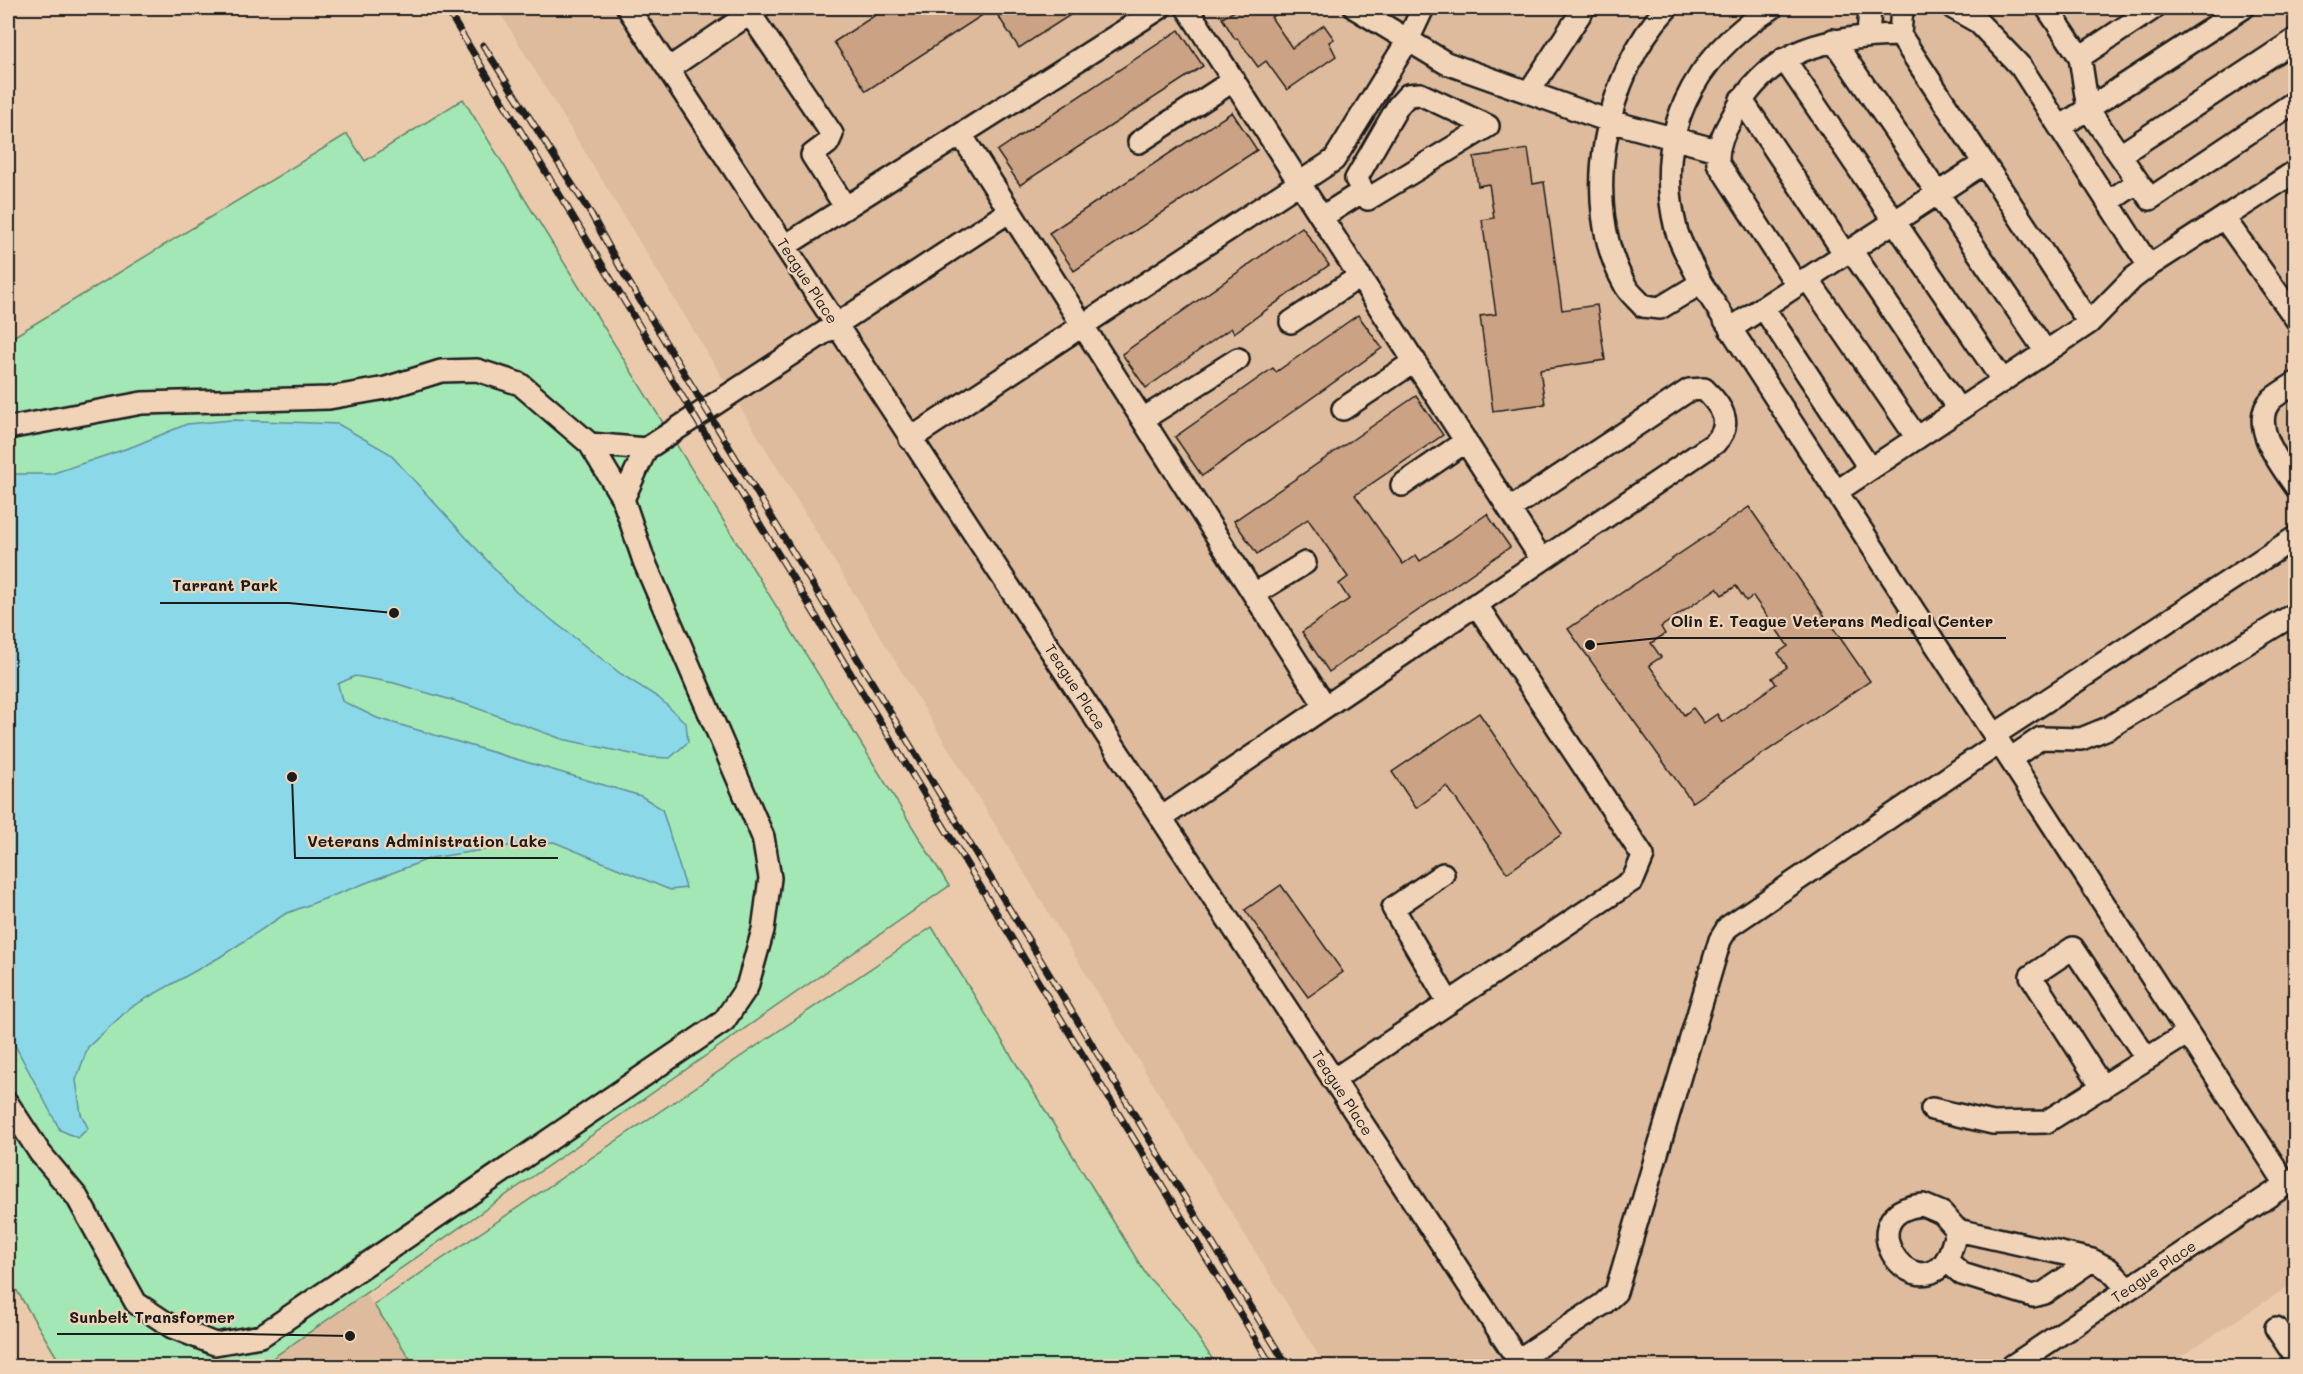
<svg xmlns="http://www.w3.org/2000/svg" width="2303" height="1374" viewBox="0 0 2303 1374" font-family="Mali,sans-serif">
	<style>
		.built { fill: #ddbb9c }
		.green { fill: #a3e8b4; stroke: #608268; stroke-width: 1.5 }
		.water { fill: #8bd8e9; stroke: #5f8d97; stroke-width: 1.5 }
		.building { fill: #cba284; stroke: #1c1c1c; stroke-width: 1.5; fill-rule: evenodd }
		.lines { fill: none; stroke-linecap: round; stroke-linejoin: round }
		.minor-casing { stroke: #1c1c1c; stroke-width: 26 }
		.minor { stroke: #f1d4b7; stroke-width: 21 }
		.rail-casing { stroke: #1c1c1c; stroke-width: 7 }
		.rail { stroke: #f1d4b7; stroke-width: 4.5; stroke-dasharray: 14; stroke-linecap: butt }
		.labels { text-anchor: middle; stroke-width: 4.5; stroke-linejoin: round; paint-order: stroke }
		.street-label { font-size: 15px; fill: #1c1c1c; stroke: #f1d4b7 }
		.leader { fill: none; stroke: #1c1c1c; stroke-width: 2 }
		.callout-dot { fill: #1c1c1c; stroke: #f1d4b7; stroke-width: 2 }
		.callout-label { font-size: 16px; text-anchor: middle; font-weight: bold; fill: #1c1c1c; stroke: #f1d4b7; stroke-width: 4.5; stroke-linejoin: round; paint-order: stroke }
	</style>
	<rect width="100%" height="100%" fill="#ebcaab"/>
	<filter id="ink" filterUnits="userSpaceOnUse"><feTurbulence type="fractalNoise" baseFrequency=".0167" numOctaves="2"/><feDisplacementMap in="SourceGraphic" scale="12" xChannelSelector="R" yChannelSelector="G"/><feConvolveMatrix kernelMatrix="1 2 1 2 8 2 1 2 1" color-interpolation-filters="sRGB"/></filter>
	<g filter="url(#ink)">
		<path class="built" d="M497 8H2295V1282L2166 1366H1325Z
			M366 1294 415 1366H261Z"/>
		<path class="green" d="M463 99 949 886 261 1366H62L8 1276V340L347 134 365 161Z
			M932 927 1147 1276 1181 1312 1217 1366H415L374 1305Z"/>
		<path class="water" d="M232 420 338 424 389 453 516 592 621 674 659 698 686 723 688 742 670 758 645 757 562 739 468 705 394 683 355 676 338 684 342 701 377 718 641 796 662 809 686 888 670 890 554 842 522 844 431 858 285 914 220 957 131 1007 88 1047 76 1080 81 1114 88 1128 78 1138 60 1130 8 1032V474H51L134 446 187 424Z"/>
		<path class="building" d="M886 8H1081L1019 48 993 8 866 91 834 42Z
			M1240 8H1287L1271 17 1292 48 1324 25 1334 39 1329 42 1336 56 1287 90 1266 61 1258 67 1237 38 1235 39 1222 18Z
			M1179 30 1203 66 1020 185 997 151Z
			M1232 112 1257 150 1074 271 1049 233Z
			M1528 149 1533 184 1544 182 1562 310 1597 305 1605 360 1540 370 1545 404 1493 411 1480 316 1496 314 1482 220 1494 218 1489 184 1478 186 1474 157Z
			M1302 227 1329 265 1234 333 1231 328 1146 388 1122 354Z
			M1358 315 1382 348 1202 476 1175 437 1273 368 1276 372Z
			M1416 396 1443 435 1355 495 1403 564 1416 555 1420 561 1487 514 1510 547 1329 672 1302 632 1349 599 1339 584 1348 577 1308 519 1257 554 1234 521Z
			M1749 507 1870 681 1692 802 1568 629ZM1736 586 1746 601 1753 596 1788 646 1778 653 1787 667 1772 678 1776 684 1722 722 1717 714 1704 723 1693 708 1684 715 1649 665 1661 657 1651 643 1665 634 1661 627 1717 588 1722 595Z
			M1479 713 1562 834 1507 873 1447 786 1416 808 1392 772Z
			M1281 885 1343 972 1308 997 1245 910Z"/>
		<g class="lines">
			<defs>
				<path id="minor" d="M628 8 1522 1366
					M746 8 832 134 828 143 812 155 846 208
					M1355 8 1446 63 1609 121 1717 150
					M1667 8C1605 73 1579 204 1625 285 1629 293 1637 299 1643 306L1660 308 1701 283
					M1772 8C1692 57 1653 135 1676 229 1681 247 1693 266 1701 283L2286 1184
					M1902 8 1900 35 2089 323
					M1953 8 1978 22 2021 67 2149 266
					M2047 8 2080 57 2088 109 2150 199 2296 101
					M1868 36 1870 8
					M1833 40 2046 352
					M2080 57 2154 8
					M1784 59 2003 381
					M668 69 758 8
					M1529 92 1584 8
					M1420 94 1488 126 1368 199 1356 179 1398 106 1408 95Z
					M1741 99 1845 254
					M2060 127 2243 8
					M962 136 1325 706
					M1139 142 1234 80
					M2120 155 2296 39
					M2108 202 2138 182
					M1322 217 1363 191
					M2224 218 2296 319
					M785 246 1160 8
					M1851 250 1959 410
					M1807 278 1917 438
					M1797 285 1718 163C1717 145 1724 132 1733 116 1769 47 1828 37 1900 35
					M1763 307 1870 469
					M1291 322 1360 276
					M1730 329 1984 163
					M2296 383C2288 388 2279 393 2272 399 2247 423 2282 467 2296 487
					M1343 409 1415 361
					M1143 419 1238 359
					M8 428 142 403 329 398 386 388 441 371 477 370 520 384 590 444 646 449
					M910 439 1334 160 1408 40 1423 8
					M590 444 623 499
					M1402 485 1466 441
					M1836 492 2089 323 2132 279 2149 266 2296 171
					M1510 509 1689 390 1704 389C1722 406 1734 424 1715 443L1542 560
					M1254 594 1305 563
					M1994 735 2296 537
					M2010 759 2041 738 2081 739 2108 728 2296 613
					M1161 818 1542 560 1187 8
					M1443 874 1393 908 1449 1003
					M1333 1080 1633 880 1643 856 1476 604
					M2103 1088 2031 976 2073 948 2147 1059
					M8 1104 40 1153 77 1197 136 1303 172 1327 215 1344 261 1336 724 1021 747 987 763 930 770 878 763 837 644 561 623 499 646 449 1010 211
					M1932 1109 1993 1123 2046 1122 2188 1033
					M1923 1205 1942 1213 1957 1230C1954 1239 1951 1253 1946 1261 1908 1308 1848 1211 1923 1205Z
					M1957 1230 2092 1260 2109 1269 2128 1289
					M1946 1260 1962 1274 2033 1296 2044 1293 2092 1260
					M2276 1328 2296 1358
					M1518 1360 1603 1304 1616 1292 1720 940 1728 927 1999 743
					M2012 1366 2296 1178"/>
			</defs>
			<use href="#minor" class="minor-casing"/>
			<use href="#minor" class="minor"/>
			<defs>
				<path id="rail" d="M446 8 1272 1366
					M483 45 591 214 621 269 1287 1366"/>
			</defs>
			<use href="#rail" class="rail-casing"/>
			<use href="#rail" class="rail"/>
		</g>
	</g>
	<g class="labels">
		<g class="street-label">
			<text transform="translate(807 281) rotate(57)" y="5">Teague Place</text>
			<text transform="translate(1075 687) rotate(57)" y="5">Teague Place</text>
			<text transform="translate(1342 1093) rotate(57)" y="5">Teague Place</text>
			<text transform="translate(2154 1272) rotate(-34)" y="5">Teague Place</text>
		</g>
	</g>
	<path class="leader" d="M394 613L289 603H160M1590 645L1659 638H2006M292 777L295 858H558M350 1336L247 1334H57"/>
	<g class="callout-dot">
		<circle cx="394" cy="613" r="6"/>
		<circle cx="1590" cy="645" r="6"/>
		<circle cx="292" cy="777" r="6"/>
		<circle cx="350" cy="1336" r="6"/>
	</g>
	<g class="callout-label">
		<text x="225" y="591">Tarrant Park</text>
		<text x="1832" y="627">Olin E. Teague Veterans Medical Center</text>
		<text x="427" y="847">Veterans Administration Lake</text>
		<text x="152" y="1323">Sunbelt Transformer</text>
	</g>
	<rect width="2303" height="1374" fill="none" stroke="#f1d4b7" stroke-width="30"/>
	<rect x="15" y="15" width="2273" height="1344" fill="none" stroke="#1c1c1c" stroke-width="2" filter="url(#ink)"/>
</svg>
